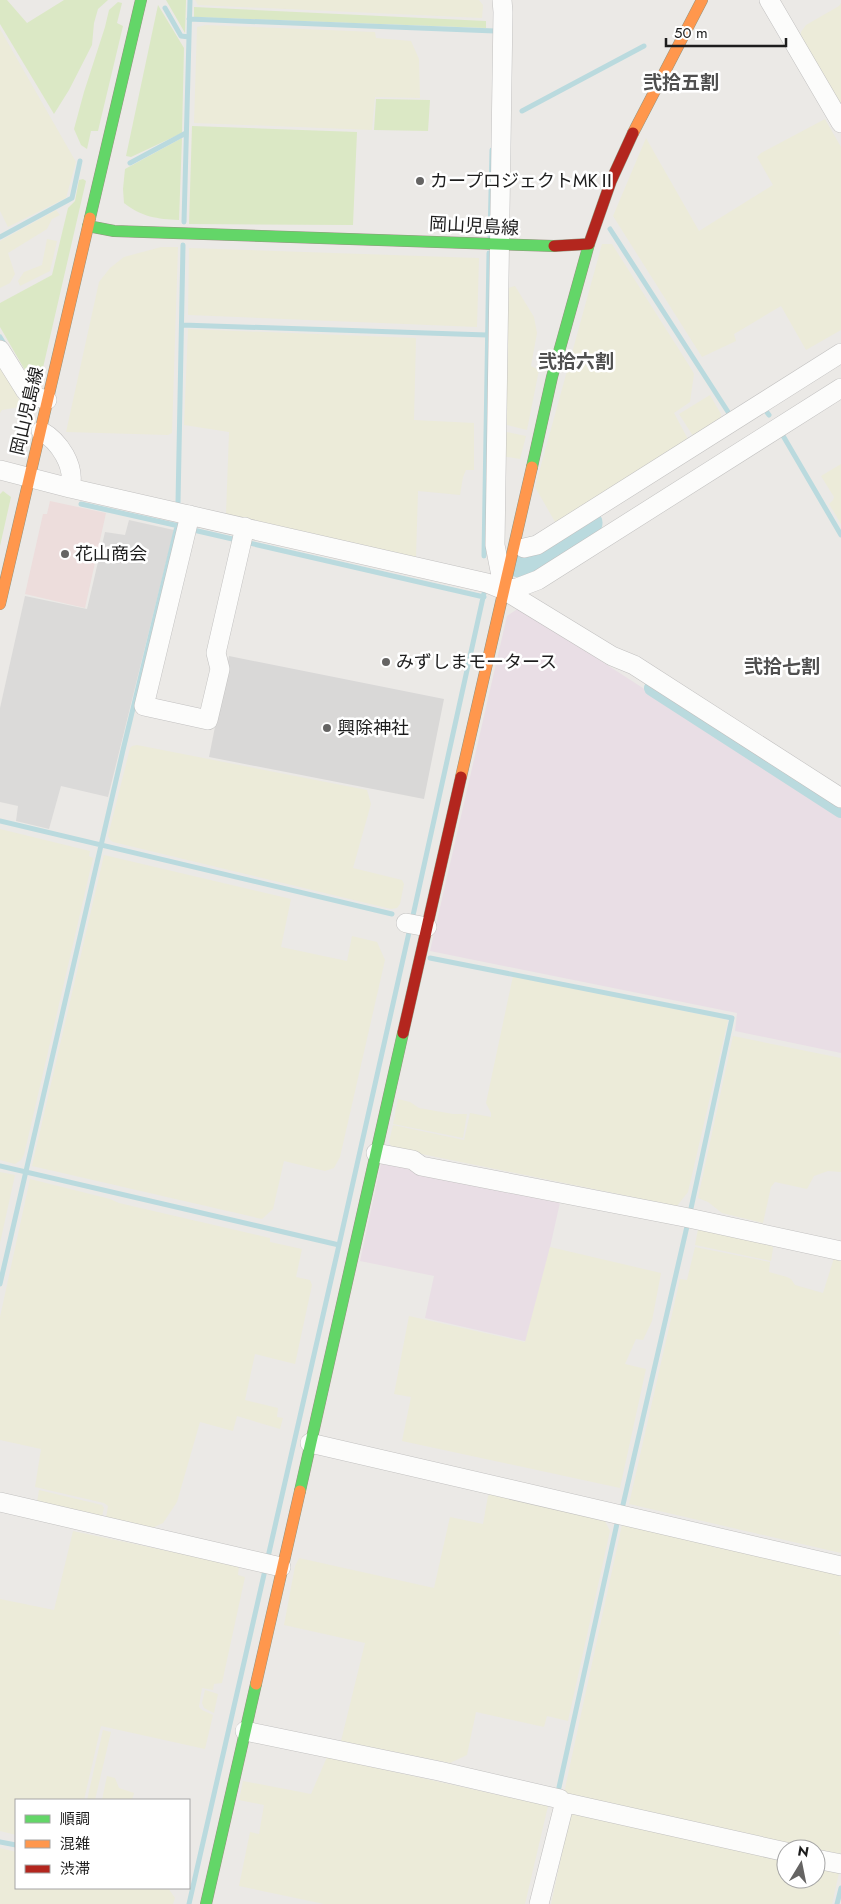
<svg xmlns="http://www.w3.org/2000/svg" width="841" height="1904" viewBox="0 0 841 1904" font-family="Jost,'Noto Sans JP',sans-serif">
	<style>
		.commercial { fill: #eddddc }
		.industrial { fill: #e9dee5 }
		.religious { fill: #d9d8d7 }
		.farmland { fill: #ecebd9 }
		.grass { fill: #dbe8c5 }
		.parking { fill: #dbdad9 }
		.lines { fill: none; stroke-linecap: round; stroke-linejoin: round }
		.stream { stroke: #badade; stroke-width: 5 }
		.canal { stroke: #badade; stroke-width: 16 }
		.river { stroke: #badade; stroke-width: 29 }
		.street-casing { stroke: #c2c1c0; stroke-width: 20 }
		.fast-casing { stroke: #95947f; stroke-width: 12 }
		.slow-casing { stroke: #95947f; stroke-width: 12 }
		.jam-casing { stroke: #95947f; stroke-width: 12 }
		.street { stroke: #fcfcfb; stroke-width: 19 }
		.fast { stroke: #63d668; stroke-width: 11 }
		.slow { stroke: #ff974d; stroke-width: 11 }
		.jam { stroke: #b3261e; stroke-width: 11 }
		.poi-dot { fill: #656463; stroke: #fff; stroke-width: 2 }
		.labels { text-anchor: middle; stroke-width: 5; stroke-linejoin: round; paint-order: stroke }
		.poi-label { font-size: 18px; fill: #1d1d1d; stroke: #fff; text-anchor: start }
		.street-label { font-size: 18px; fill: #1d1d1d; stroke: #fff }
		.neighbourhood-label { font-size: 19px; font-weight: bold; fill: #505050; stroke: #fff }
	</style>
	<rect width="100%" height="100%" fill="#ebe9e6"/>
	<path class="commercial" d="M50 501 106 513 85 608 25 594 43 514H47Z"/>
	<path class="industrial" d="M519 608 841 816V1053L735 1031 737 1013 430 951 507 616Z
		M382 1159 561 1198 529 1342 425 1318 434 1276 360 1261Z"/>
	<path class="religious" d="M229 656 444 699 424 799 209 757Z"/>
	<path class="farmland" d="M195 0H479L483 5 482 18 198 5Z
		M841 3V114L799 42 801 32 806 25 839 6Z
		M206 25 375 32 376 38 411 41 419 59 420 98 375 97 372 130 194 123 197 27Z
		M0 29 76 162 66 198 8 227 0 211Z
		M825 119 841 147V330L806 350 781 306 734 334 736 341 702 357 613 216 646 138 699 231 773 185 757 157 761 153Z
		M56 210 60 215 52 219 47 229 8 253 15 274 10 283 0 288V241Z
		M47 239 57 241 50 271 20 286 18 281 24 272 42 265Z
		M602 244H612L692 370 694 374 690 402 674 413 690 443 558 527 535 487Z
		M161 247H178L172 433 168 435 66 432 99 282 110 268 124 257Z
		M189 248 479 258 477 327 188 315Z
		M515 286 534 317 537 333 531 366 539 370 527 430 503 424 505 289Z
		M188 329 416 338 414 420 474 423V470H466L463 477 460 495 418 491 416 557 226 514 229 432 184 425Z
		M0 365 21 403 20 407 2 410 0 413Z
		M710 395 721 414 719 425 695 439 679 414Z
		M502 431 526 436 520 459 501 456Z
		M841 464V524L829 504 833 500 834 497 821 476Z
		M137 745 367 790 371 804 353 868 402 880 404 884 400 904 397 908 391 909 113 842 110 840 108 836 130 748 132 746Z
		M0 829 90 851 89 856 93 858 24 1155 21 1160 15 1164 0 1160Z
		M104 855 291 899 281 947 347 961 352 936 377 942 385 960 340 1157 334 1168 325 1171 284 1161 273 1209 262 1219 32 1166Z
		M513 976 728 1020 688 1192 677 1206 392 1148 389 1142 393 1125 464 1140 470 1113 491 1117V1113L486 1103Z
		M733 1036 841 1058V1172L828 1171 814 1176 807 1189 775 1182 771 1187 763 1223 722 1213 708 1202 698 1198Z
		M398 1099 410 1102 419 1108 453 1114H467L463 1138 393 1124Z
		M0 1172 15 1175 0 1243Z
		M30 1179 110 1199 119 1203 270 1238V1242L302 1249 296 1277 310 1280 312 1285 295 1364 255 1354 245 1400 278 1408 277 1417 283 1418 280 1429 237 1416 233 1431 200 1422 177 1502 163 1523 152 1528 106 1518 108 1506 104 1503 35 1487 41 1449 0 1440V1317Z
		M698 1229 772 1244 773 1248 771 1261 695 1245Z
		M550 1247 661 1273 652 1321 643 1340 636 1339 625 1364 646 1369 620 1488 402 1441 411 1397 394 1394 409 1316 525 1342Z
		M695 1247 770 1262 769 1272 787 1277 791 1279 795 1285 823 1293 834 1258H841V1553L629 1504 680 1279 687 1280Z
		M39 1490 102 1505 104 1508 102 1516 37 1502Z
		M493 1492 603 1517 610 1531 568 1721 547 1716 544 1727 476 1712 467 1755 450 1763 341 1741 365 1643 284 1625 295 1566 299 1558 434 1588 450 1517 483 1524 488 1496Z
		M623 1520 708 1541 715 1548 726 1545 841 1571V1626L839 1634 841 1635V1853L839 1854 564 1793Z
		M73 1531 239 1566 238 1575 245 1577 222 1683 214 1684 213 1690 202 1688 199 1707 202 1710 213 1715 205 1749 101 1726 84 1800H16V1835L0 1831V1599L54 1610Z
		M205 1690 218 1694 214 1713 204 1708 202 1703Z
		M103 1730 111 1732 95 1800H87Z
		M327 1757 548 1806 525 1904H324L239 1886 250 1832 259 1834 264 1805 239 1800 243 1781 311 1794Z
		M107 1776 115 1778 119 1788 134 1793 132 1800H102Z
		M576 1812 786 1858V1879H816V1865L837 1870 839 1873 832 1904H551L570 1816Z
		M0 1848 16 1852V1888H168L175 1898 173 1904H0Z"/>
	<path class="grass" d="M0 0H7L27 23 64 0H108L98 9 94 23 92 45 69 90 54 114 0 24Z
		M166 0H186L185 33Z
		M118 2 122 3 117 23 123 26 98 131H91L87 149 81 145 74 129 84 92 105 27 109 10Z
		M158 5 184 48 182 133 131 157 126 156Z
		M194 7 486 21V28L194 17Z
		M376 99 430 100 428 131 374 130Z
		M192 126 357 132 353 225 189 224Z
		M182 138 179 220C157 219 142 217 124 203L123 189 125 169Z
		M83 179 86 181 42 372 33 379H30L0 327V303L52 275 68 208 75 201 79 180Z
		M3 491 11 497 0 546V494Z"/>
	<path class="parking" d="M129 520 174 530 108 797 61 786 49 829 16 821 18 806 0 802V708L25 596 87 609 105 532 125 535Z"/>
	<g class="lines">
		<path class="stream" d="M165 8 181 36 189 37
			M189 19 495 31
			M522 111 644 46
			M130 163 186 133
			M184 222 190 0
			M610 229 732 418
			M0 237 72 198 80 161
			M490 237 492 150
			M182 325 487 335
			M0 337 6 347
			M766 411 769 415
			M782 434 841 535
			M178 503 183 245
			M81 504 179 526
			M189 529 237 540
			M245 542 484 597
			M484 556 489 253
			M0 821 392 914
			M412 920 484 593
			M430 958 732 1018 690 1213
			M0 1166 339 1245
			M0 1284 123 750 177 526
			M622 1509 688 1222
			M558 1792 618 1519
			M0 1842 16 1845
			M789 1846 800 1849
			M189 1904 339 1245 410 928
			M837 1904 841 1888"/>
		<path class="canal" d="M652 688 841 810"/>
		<path class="river" d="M519 563 542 553 588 523"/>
		<defs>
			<path id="street" d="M502 0 503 12 495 545 502 581
				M769 0 841 123
				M0 350 25 390 30 395 47 400
				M41 431C59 441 76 466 70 488
				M0 470 70 488 487 583 504 590 612 656 634 665 841 798
				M190 515 144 706 208 720 220 669 216 653 245 527
				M524 548 537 545 841 353
				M504 590 517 588 538 580 841 388
				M406 923 427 927
				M376 1153 413 1160 421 1166 684 1217 841 1251
				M310 1443 841 1566
				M0 1502 281 1567
				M245 1731 439 1771 560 1799 564 1805
				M564 1805 567 1803 786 1852
				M816 1859 841 1864
				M539 1904 564 1805"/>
			<path id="fast" d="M90 218 141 0
				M88 226 114 231 554 246
				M532 467 552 377 589 244
				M300 1491 403 1033
				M206 1904 256 1684"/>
			<path id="slow" d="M633 133 702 0
				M0 604 90 218
				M461 777 532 467
				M256 1684 300 1491"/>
			<path id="jam" d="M554 246 589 244 611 181 633 133
				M403 1033 461 777"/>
		</defs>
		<use href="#street" class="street-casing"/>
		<use href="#fast" class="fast-casing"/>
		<use href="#slow" class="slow-casing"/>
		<use href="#jam" class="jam-casing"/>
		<use href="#street" class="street"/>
		<use href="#fast" class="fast"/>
		<use href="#slow" class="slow"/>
		<use href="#jam" class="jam"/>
	</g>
	<g class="poi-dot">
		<circle cx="420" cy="181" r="5"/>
		<circle cx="65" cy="554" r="5"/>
		<circle cx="386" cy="662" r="5"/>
		<circle cx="327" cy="728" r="5"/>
	</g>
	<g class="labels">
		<g class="poi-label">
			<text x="430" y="187">カープロジェクトMKⅡ</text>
			<text x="75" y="560">花山商会</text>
			<text x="396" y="668">みずしまモータース</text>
			<text x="337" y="734">興除神社</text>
		</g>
		<g class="street-label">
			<text transform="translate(474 226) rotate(3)" y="6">岡山児島線</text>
			<text transform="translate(27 411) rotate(-77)" y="6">岡山児島線</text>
		</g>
		<g class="neighbourhood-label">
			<text x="681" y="89">弐拾五割</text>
			<text x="576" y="368">弐拾六割</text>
			<text x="782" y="673">弐拾七割</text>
		</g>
	</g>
	<rect x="15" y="1799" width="175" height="90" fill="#ffffff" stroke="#a5a5a5"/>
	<rect x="25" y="1815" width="25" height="8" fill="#63d668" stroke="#a5a5a5"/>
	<text x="60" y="1824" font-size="15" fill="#1d1d1d">順調</text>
	<rect x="25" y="1840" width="25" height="8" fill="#ff974d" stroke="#a5a5a5"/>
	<text x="60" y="1849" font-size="15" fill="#1d1d1d">混雑</text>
	<rect x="25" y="1865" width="25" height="8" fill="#b3261e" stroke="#a5a5a5"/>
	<text x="60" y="1874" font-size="15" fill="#1d1d1d">渋滞</text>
	<g transform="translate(801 1864) rotate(10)"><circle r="24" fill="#ffffff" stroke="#a5a5a5"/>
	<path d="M0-4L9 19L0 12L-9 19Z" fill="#656463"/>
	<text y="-8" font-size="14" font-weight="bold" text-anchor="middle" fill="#1d1d1d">N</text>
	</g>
	<path d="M666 38v8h120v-8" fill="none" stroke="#1d1d1d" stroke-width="2.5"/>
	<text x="674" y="38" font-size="15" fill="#1d1d1d" stroke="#ffffff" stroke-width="4" paint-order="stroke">50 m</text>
</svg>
